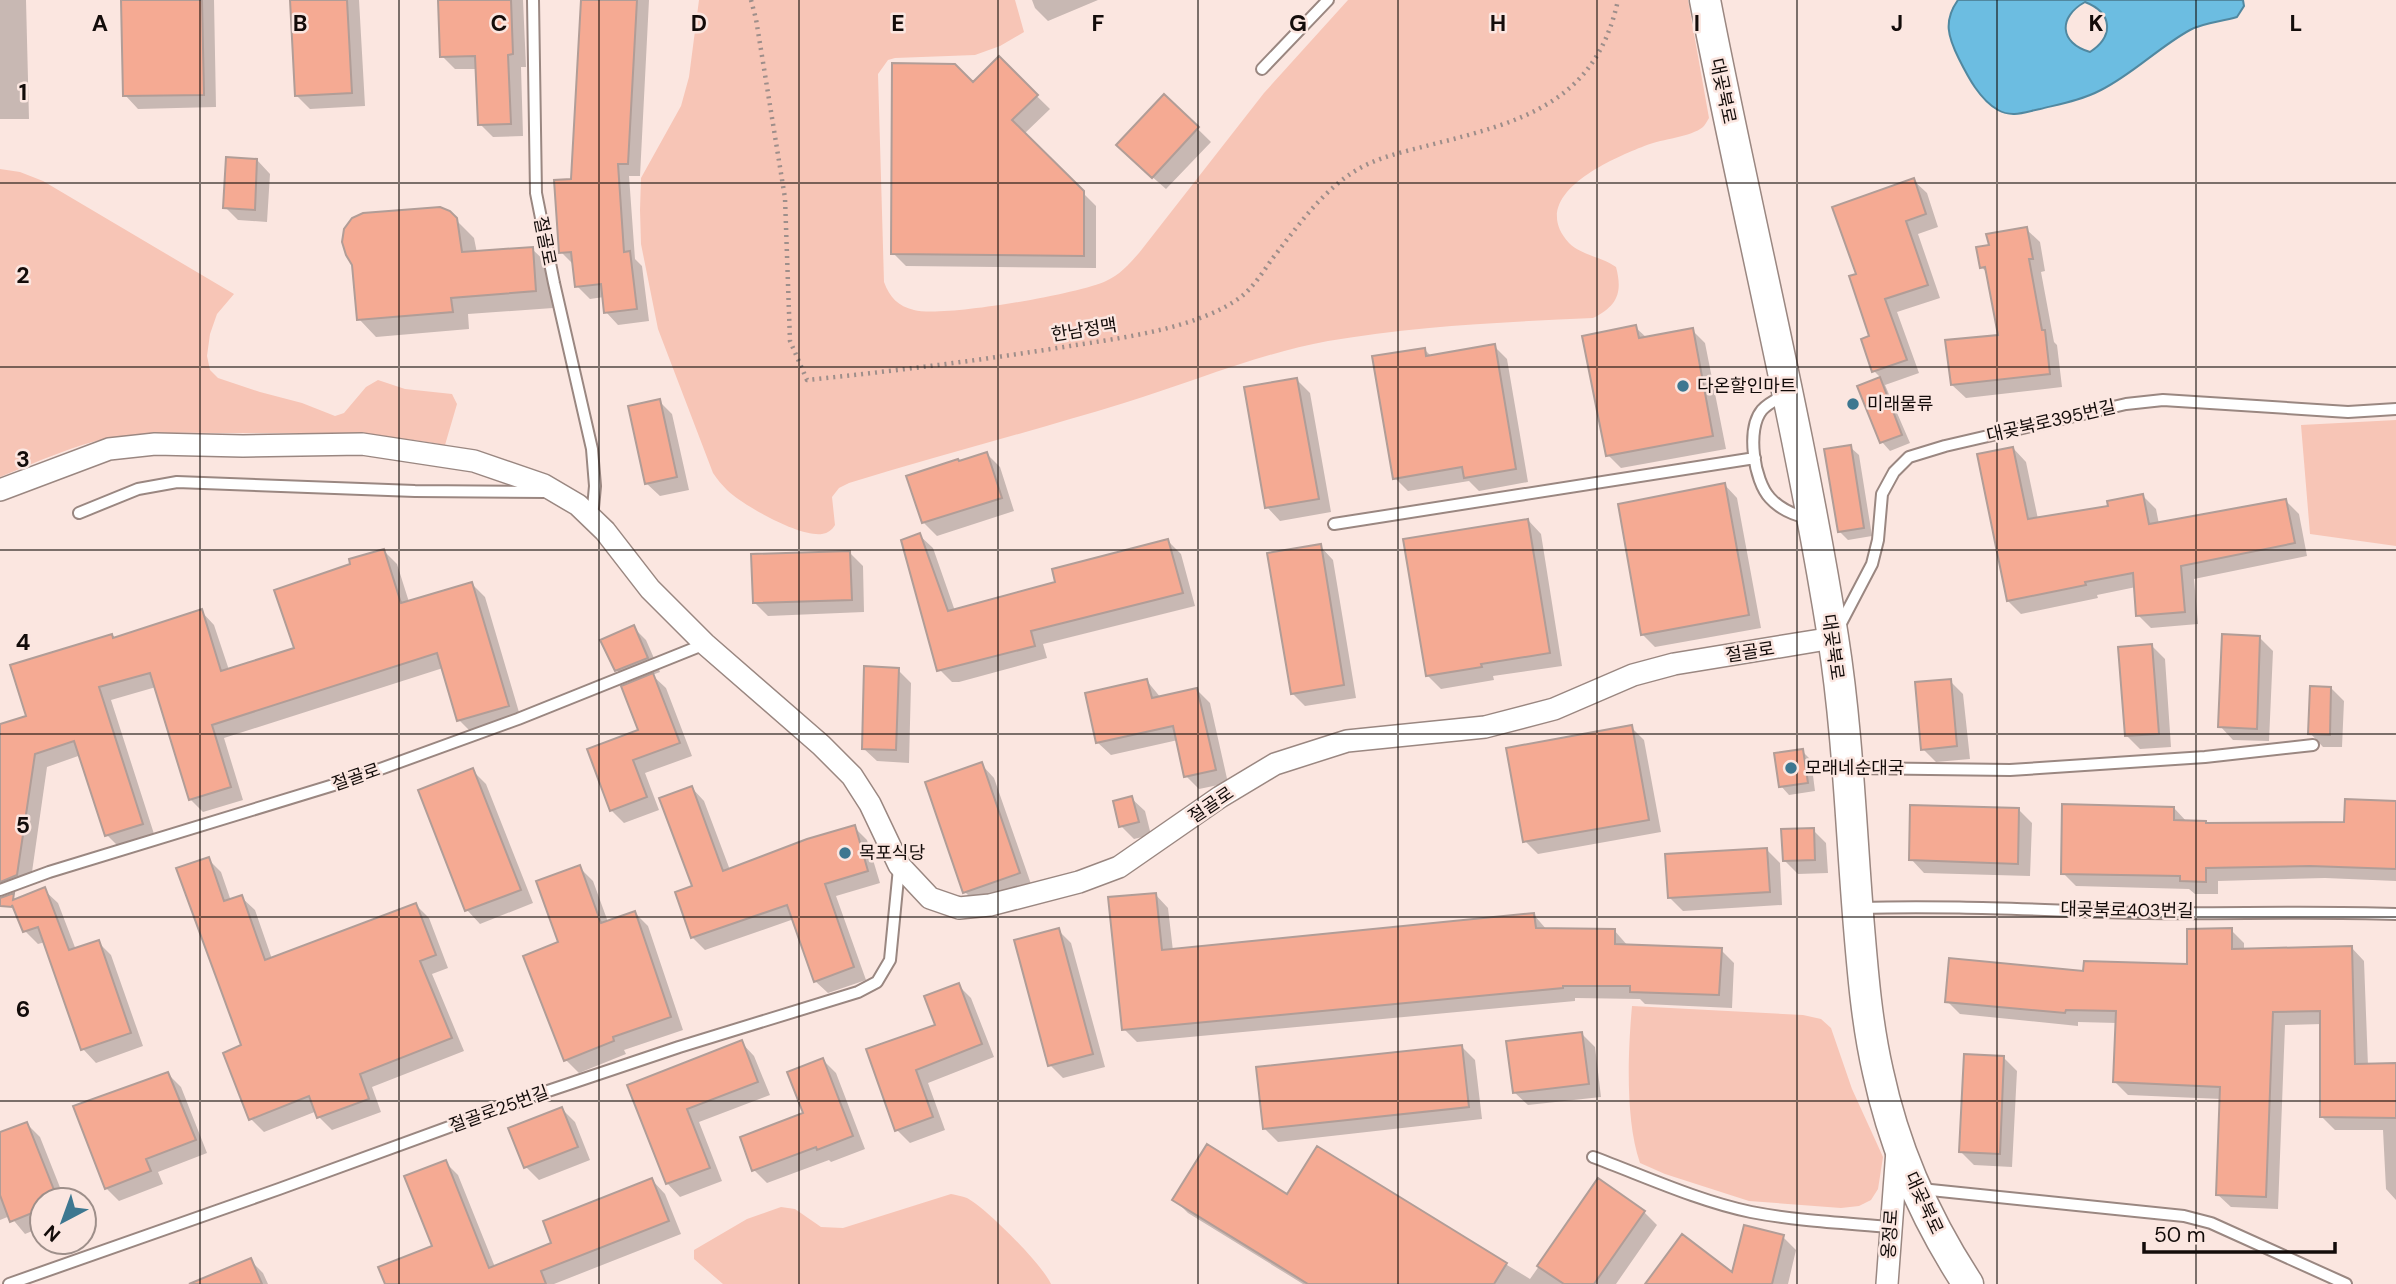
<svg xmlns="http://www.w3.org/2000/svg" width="2396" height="1284" viewBox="0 0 2396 1284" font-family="'DM Sans','Noto Sans KR',sans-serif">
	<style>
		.green { fill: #f7c5b6 }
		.water { fill: #6cbde1; stroke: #5188a0; stroke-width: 2; fill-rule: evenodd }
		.shadow { fill: #0003 }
		.building { fill: #f5aa93; stroke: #b19d97; stroke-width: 2 }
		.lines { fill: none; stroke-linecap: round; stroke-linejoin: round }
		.lane-casing { stroke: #9a8781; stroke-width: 14 }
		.street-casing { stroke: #9a8781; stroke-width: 24 }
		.secondary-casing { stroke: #9a8781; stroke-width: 33 }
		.path { stroke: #9e8e8a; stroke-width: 4.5; stroke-dasharray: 2 5; stroke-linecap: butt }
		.lane { stroke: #fff; stroke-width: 10 }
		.street { stroke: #fff; stroke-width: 21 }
		.secondary { stroke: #fff; stroke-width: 30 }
		.grid { fill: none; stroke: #130c0a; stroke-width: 2; stroke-opacity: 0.55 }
		.poi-dot { fill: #3d7790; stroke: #fbe6e0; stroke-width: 2.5 }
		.labels { text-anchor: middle; stroke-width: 5; stroke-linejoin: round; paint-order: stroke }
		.street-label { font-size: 18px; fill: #130c0a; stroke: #fbe6e0 }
		.poi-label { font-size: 18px; fill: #130c0a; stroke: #fbe6e0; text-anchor: start }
		.grid-label { font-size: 23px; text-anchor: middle; font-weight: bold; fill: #130c0a; stroke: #fbe6e0; stroke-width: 5; stroke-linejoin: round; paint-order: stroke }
	</style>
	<rect width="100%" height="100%" fill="#fbe6e0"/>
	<path class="green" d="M699 0H1015L1024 32 1000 46 975 55 895 58 888 60 878 74 884 282C890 298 898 306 914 310 942 318 1079 294 1106 281 1120 275 1129 264 1139 253L1264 93 1348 0H1688L1709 118C1707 121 1705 125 1703 127 1691 137 1662 139 1647 145 1613 158 1525 195 1569 243 1581 255 1602 257 1616 267 1623 293 1617 306 1593 318 1504 322 1415 326 1328 341 1257 354 1193 382 1124 403 1033 431 940 455 849 483L839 488 832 497 835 525C832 530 828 533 822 534 799 537 744 506 727 490 722 485 717 479 713 473L658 329 641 244 640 210 641 178 681 106 689 77Z
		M0 169 20 172 43 181 234 294 217 314 210 334 207 356 210 370 218 378 260 392 302 403 335 416 344 413 366 387 378 380 405 389 452 394 457 404 445 445C376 432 308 433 238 433 196 433 152 431 110 438 73 445 35 463 0 477Z
		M2396 420V546L2310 534 2301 425Z
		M1632 1006 1803 1015 1821 1019 1831 1028 1852 1089 1883 1157 1878 1189 1871 1200 1859 1206 1841 1208 1749 1201 1665 1174 1640 1163C1625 1120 1628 1051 1632 1006Z
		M951 1194C956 1195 962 1196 967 1198 986 1208 1042 1264 1051 1284H723L694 1259V1250L747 1219 781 1207 795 1209 821 1227 843 1228Z"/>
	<path class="water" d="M1958 0H2243L2244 6 2237 17C2221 22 2205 22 2190 30 2159 47 2133 74 2101 90 2082 100 2060 104 2040 109 2025 112 2012 118 1998 110 1980 100 1968 77 1959 59 1948 37 1943 21 1958 0ZM2085 2C2113 13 2114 36 2090 52 2059 43 2058 17 2085 2Z"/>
	<path class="shadow" d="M0 0H26L29 119H0Z
		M123 0H214L216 107 138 109 125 95Z
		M292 0H359L365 106 310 109 297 96Z
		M440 0H523L526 67H521L523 136 493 137 480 124 478 69H455L442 56Z
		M583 0H649L640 176H629L635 259 642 266 649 321 618 325 606 312 604 297 590 299 577 286 573 264 561 252 573 181Z
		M1032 0H1098L1048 21 1035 8Z
		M999 59 1050 109 1024 134 1096 206V268L906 266 893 253 973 85Z
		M1164 96 1211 142 1166 189 1131 158Z
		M257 160 270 174 267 222 238 220 225 207Z
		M1913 180 1927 193 1938 227 1918 234 1940 298 1897 312 1919 373 1885 385 1910 443 1890 451 1882 442 1860 387 1881 378 1874 371 1871 337 1858 275Z
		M449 213 474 238 477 253 532 249 550 266 553 308 468 314 469 329 376 337 359 319Z
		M2026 229 2040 242 2045 271 2041 272 2054 342 2057 345 2062 387 1966 398 1952 385 2001 336 1989 274 1981 267 1991 246Z
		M1635 327 1647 338 1692 330 1705 343 1726 449 1621 468 1608 455Z
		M1494 346 1507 359 1528 482 1479 491 1469 481 1408 491 1395 478 1424 349 1432 357Z
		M1297 380 1310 393 1331 512 1280 521 1267 507Z
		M659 401 672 414 689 490 660 496 646 483Z
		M1850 447 1859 455 1872 536 1848 540 1839 531Z
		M2013 448 2026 462 2038 519 2110 507 2143 496 2156 509 2159 524 2286 501 2299 514 2307 556 2194 579 2198 624 2151 628 2138 615 2136 587 2097 595 2098 598 2021 614 2008 601Z
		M987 454 1000 467 1014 511 937 536 924 523 908 477Z
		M1724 484 1737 498 1761 628 1655 647 1642 634Z
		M1528 520 1541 534 1562 666 1493 676 1494 680 1441 689 1428 676Z
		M919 535 933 548 955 611 1057 583 1168 541 1181 554 1195 606 1043 644 1047 658 959 682H952L938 668Z
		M1320 546 1333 560 1356 698 1305 706 1292 693Z
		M384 551 397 564 409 602 472 584 485 597 521 719 472 733 459 720 443 668 224 738 243 800 203 812 190 799 156 687 111 700 155 837 120 848 107 835 81 755 47 767 30 886 0 881V726L28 717 112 636 115 639 201 611 214 625 229 670 296 649 352 565Z
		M850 553 863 566 864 612 768 616 754 602Z
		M633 627 646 640 660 672 652 675 666 688 692 756 645 773 659 810 624 823 611 810 640 731 631 684 617 670 602 641Z
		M2260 638 2273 651 2269 741 2233 740 2220 726Z
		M2152 646 2165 659 2171 747 2140 749 2127 736Z
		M898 670 911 683 909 763 877 761 863 748Z
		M1147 681 1161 698 1197 690 1210 703 1228 783 1199 789 1186 776 1178 740 1111 755 1097 742Z
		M1950 681 1963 694 1970 759 1936 762 1923 749Z
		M2331 688 2344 701 2342 747H2323L2310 733Z
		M1631 727 1644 740 1661 832 1538 854 1525 841Z
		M1802 751 1811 760 1815 791 1789 795 1781 786Z
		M981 764 994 778 1032 887 978 905 965 892Z
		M473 771 486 784 533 903 480 924 467 910 420 791Z
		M692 788 704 801 730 870 854 827 867 840 880 883 836 896 866 980 828 993 815 981 794 919 705 950 692 937 694 887Z
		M1131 798 1145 811 1151 835 1134 839 1121 826Z
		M2396 803V881L2325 878 2218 881V894H2195L2189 889 2076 886 2063 873 2174 808 2187 822H2206L2208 825 2346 823Z
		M2019 810 2032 823 2030 876 1924 873 1911 859Z
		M1813 830 1826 843 1828 873 1798 874 1785 861Z
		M1767 850 1780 863 1782 905 1683 911 1669 897Z
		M208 859 221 872 231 901 241 897 255 910 272 959 416 905 429 918 448 968 432 974 464 1051 372 1087 381 1112 332 1130 319 1117 317 1111 264 1132 251 1119 243 1046Z
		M579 867 593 881 608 922 635 913 648 926 683 1030 624 1050 626 1054 579 1073 566 1060 560 943Z
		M44 890 58 903 76 950 98 942 111 955 143 1046 96 1063 83 1049 45 942 38 944 25 931Z
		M1155 894 1168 908 1173 951 1534 915 1547 930H1614L1628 946 1721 950 1734 963 1732 1008 1645 1004 1640 999 1575 998V1001L1137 1042 1124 1029Z
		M1058 930 1071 943 1105 1067 1063 1078 1050 1065Z
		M2231 930 2244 943V951L2351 947 2364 961 2368 1066 2396 1065V1200L2386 1189 2383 1130H2335L2322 1117V1024L2285 1025 2278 1209 2231 1207 2217 1194 2221 1099 2128 1095 2114 1081 2117 1023 2078 1022V1026L1960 1014 1947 1001 2085 973 2189 966Z
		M958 985 971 998 994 1057 928 1083 945 1130 910 1143 897 1130 868 1050 937 1026Z
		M1582 1034 1595 1047 1601 1097 1528 1105 1514 1092Z
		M741 1042 754 1056 770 1095 699 1122 722 1181 680 1197 667 1183 629 1086Z
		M1462 1047 1475 1060 1482 1119 1278 1142 1265 1129Z
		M2003 1057 2017 1071 2012 1167 1974 1165 1961 1152Z
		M823 1060 836 1073 865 1149 831 1162 829 1160 767 1183 754 1170 805 1114Z
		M168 1074 181 1087 207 1153 158 1172 163 1184 119 1201 106 1188Z
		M562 1109 575 1122 590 1160 539 1180 526 1167Z
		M27 1124 40 1137 65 1200H42V1227L25 1234 10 1216 0 1220V1134Z
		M1317 1149 1530 1279 1599 1181 1644 1212 1657 1225 1616 1284H1303L1188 1213 1175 1200 1288 1196Z
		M445 1162 458 1175 495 1267 553 1244 652 1180 665 1194 681 1234 554 1284H387L434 1247Z
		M1783 1237 1796 1250 1788 1284H1647L1734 1277Z
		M250 1260 263 1273 268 1284H194Z"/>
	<path class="building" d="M121 0H202L204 95 123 96Z
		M290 0H347L352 93 295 96Z
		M438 0H511L513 54 508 55 511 124 478 125 475 56 440 57Z
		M581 0H637L628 164H618L624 252 630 251 637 309 604 313 601 284 575 287 571 252 559 253 554 180 571 179Z
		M999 56 1038 95 1012 120 1084 191V256L891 254 892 63 955 64 973 82Z
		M1164 94 1199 127 1152 178 1116 145Z
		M226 157 257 159 255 210 223 208Z
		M1914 178 1926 214 1906 221 1928 285 1885 299 1907 360 1872 372 1861 339 1869 336 1849 276 1856 274 1832 207Z
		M440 207 450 211 457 218 462 252 533 247 536 291 451 298 453 312 357 320 352 265 346 255 342 242 344 229 352 218 363 213Z
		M2027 227 2033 259H2029L2042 330H2045L2050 374 1951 385 1945 340 1998 335 1985 267 1980 268 1976 247 1989 245 1986 234Z
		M1636 325 1639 338 1693 328 1713 436 1606 456 1582 336Z
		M1495 344 1516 469 1464 478 1462 467 1393 479 1372 356 1425 348 1426 356Z
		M1880 377 1902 435 1880 443 1857 386Z
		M1297 378 1319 499 1265 508 1244 387Z
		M660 399 677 477 645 484 628 406Z
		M1851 445 1864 528 1838 532 1824 449Z
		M2013 447 2028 519 2108 506 2107 501 2143 494 2149 524 2286 499 2295 543 2181 566 2185 612 2136 616 2133 573 2085 582 2086 585 2007 601 1977 454Z
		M987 452 1002 498 922 523 906 476 958 459 959 461Z
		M1725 483 1749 615 1641 635 1618 504Z
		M1528 519 1550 653 1481 664 1482 667 1426 676 1403 539Z
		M920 533 948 611 1055 582 1052 569 1168 539 1183 593 1031 631 1035 646 937 671 901 540Z
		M1321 544 1344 685 1291 694 1267 553Z
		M384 549 401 603 472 582 509 706 457 721 437 653 212 725 231 787 189 800 150 673 99 687 143 824 105 836 74 741 35 754 17 875 0 882V724L26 716 10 665 112 634 113 638 202 609 221 671 294 648 274 590 350 564 349 559Z
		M850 551 852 600 753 603 751 554Z
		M634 625 648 658 615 671 600 640Z
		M2222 634 2260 636 2257 729 2218 727Z
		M2152 644 2159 734 2125 736 2118 647Z
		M864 666 899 668 896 750 862 749Z
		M653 673 680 743 633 760 647 797 610 811 587 749 638 730 621 686Z
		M1147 679 1152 698 1197 688 1216 770 1184 777 1173 726 1096 743 1085 693Z
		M1951 679 1957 746 1921 750 1915 682Z
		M2310 686 2331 687 2330 735 2308 734Z
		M1632 725 1649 820 1523 842 1506 748Z
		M1803 749 1808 783 1779 787 1774 753Z
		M982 762 1020 873 963 893 925 782Z
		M473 768 521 890 465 911 418 790Z
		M692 786 723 871 807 839 855 825 868 871 825 884 854 967 814 982 787 905 691 938 675 892 692 886 659 798Z
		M1132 796 1139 822 1119 827 1113 801Z
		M2345 799 2396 801V869L2310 866 2206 868V882L2180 881V876L2061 874 2062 804 2174 807V820L2206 821V823L2344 822Z
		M1910 805 2019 808 2018 864 1909 860Z
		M1814 828 1815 860 1783 861 1781 829Z
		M1767 848 1770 892 1668 898 1665 854Z
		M209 857 224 901 242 895 265 960 416 903 436 955 420 961 452 1038 360 1074 369 1099 317 1118 309 1096 249 1120 223 1053 241 1045 176 868Z
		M580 865 601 923 635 911 671 1017 613 1037 614 1041 564 1061 523 956 558 942 536 881Z
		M45 887 69 950 99 940 131 1033 81 1050 38 927 23 932 12 905V907L0 906V898L14 893 13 900Z
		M1156 893 1162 950 1534 913 1536 928 1615 929V944L1722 948 1719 995 1630 992V986H1563V988L1122 1030 1108 897Z
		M1059 928 1093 1054 1048 1066 1014 940Z
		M2232 928V949L2352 946 2355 1064 2396 1063V1118L2320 1117V1011L2273 1012 2266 1197 2216 1195 2220 1087 2113 1082 2116 1011 2066 1010 2065 1013 1945 1002 1949 958 2083 971 2084 961 2187 964V929Z
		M959 983 982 1044 916 1070 933 1117 895 1131 866 1049 935 1025 924 996Z
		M1582 1032 1589 1084 1513 1093 1506 1041Z
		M742 1040 758 1082 687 1109 710 1168 666 1184 627 1085Z
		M1462 1045 1469 1107 1263 1129 1256 1067Z
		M1964 1054 2004 1056 2000 1154 1959 1152Z
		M823 1058 853 1136 817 1150 816 1147 752 1171 740 1137 803 1113 787 1072Z
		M168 1072 196 1140 146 1159 151 1171 105 1189 73 1106Z
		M562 1107 578 1147 524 1168 508 1128Z
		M27 1122 58 1200H42V1209L10 1222 0 1195V1132Z
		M1207 1144 1287 1194 1317 1146 1507 1263 1494 1284H1308L1172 1200Z
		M446 1160 489 1268 551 1243 543 1221 652 1178 669 1221 541 1271 546 1284H385L378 1267 432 1246 404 1176Z
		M1598 1178 1645 1211 1594 1284H1564L1537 1266Z
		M1744 1225 1784 1235 1772 1284H1645L1682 1234 1732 1272Z
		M251 1258 262 1284H189Z"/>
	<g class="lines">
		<defs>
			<path id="lane" d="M533 0 536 193 554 283 592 449 595 486 592 519
				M1262 69 1328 0
				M1785 395C1777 399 1768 403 1762 410 1746 429 1754 481 1770 498 1781 510 1793 515 1808 518
				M79 513 138 489 177 482 415 491 546 492
				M1334 524 1755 458
				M1839 627 1872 564 1878 540 1882 494 1894 472 1909 457 1945 446 2126 404 2163 400 2348 412 2396 409
				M1849 768 2010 770 2205 757 2313 745
				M0 890 49 872 350 780 518 719 705 644
				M1860 908C1956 905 2051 911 2147 913 2230 914 2313 911 2396 914
				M1593 1157C1644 1176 1698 1201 1751 1212 1797 1221 1844 1223 1890 1227
				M1921 1189 2184 1216 2211 1223 2346 1284
				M9 1284 279 1189 545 1092 679 1047 858 992 877 982 890 960 899 868"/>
			<path id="street" d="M0 490 109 449 155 444 243 446 362 444 474 461 544 485 578 505 605 531 650 589 705 644 821 745 852 776 870 804 899 865 930 898 959 908 990 905 1079 882 1119 867 1220 797 1275 764 1347 741 1485 727 1554 709 1633 675 1674 664 1833 638
				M1887 1284 1897 1150"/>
			<path id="secondary" d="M1705 0C1746 212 1799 423 1833 637 1848 732 1851 831 1859 927 1863 975 1867 1024 1878 1072 1894 1147 1926 1220 1968 1284"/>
		</defs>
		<use href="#lane" class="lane-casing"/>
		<use href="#street" class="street-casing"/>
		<use href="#secondary" class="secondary-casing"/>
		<path class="path" d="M751 0 756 19 785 198 790 341 807 380C895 371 983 360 1070 346 1121 338 1201 328 1242 296 1254 286 1263 272 1272 259 1298 226 1323 189 1360 168 1382 156 1407 151 1430 145 1521 122 1596 103 1618 0"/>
		<use href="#lane" class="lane"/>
		<use href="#street" class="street"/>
		<use href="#secondary" class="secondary"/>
	</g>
	<path class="grid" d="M200 0V1284M399 0V1284M599 0V1284M799 0V1284M998 0V1284M1198 0V1284M1398 0V1284M1597 0V1284M1797 0V1284M1997 0V1284M2196 0V1284M0 183H2396M0 367H2396M0 550H2396M0 734H2396M0 917H2396M0 1101H2396"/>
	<g class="poi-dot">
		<circle cx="1683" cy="386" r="7"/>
		<circle cx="1853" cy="404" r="7"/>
		<circle cx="1791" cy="768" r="7"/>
		<circle cx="845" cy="853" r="7"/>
	</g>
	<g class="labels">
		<g class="street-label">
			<text transform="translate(1723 91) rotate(78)" y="6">대곶북로</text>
			<text transform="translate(545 241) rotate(79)" y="6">절골로</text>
			<text transform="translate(1084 330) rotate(-9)" y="6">한남정맥</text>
			<text transform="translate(2051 421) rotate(-13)" y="6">대곶북로395번길</text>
			<text transform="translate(1833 647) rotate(82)" y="6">대곶북로</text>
			<text transform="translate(1750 652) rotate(-9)" y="6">절골로</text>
			<text transform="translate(356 777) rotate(-19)" y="6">절골로</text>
			<text transform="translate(1211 805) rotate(-34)" y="6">절골로</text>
			<text transform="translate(2127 910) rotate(1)" y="6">대곶북로403번길</text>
			<text transform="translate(499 1109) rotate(-20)" y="6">절골로25번길</text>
			<text transform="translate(1924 1203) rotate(65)" y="6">대곶북로</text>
			<text transform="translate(1890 1234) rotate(-86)" y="6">옹정로</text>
		</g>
		<g class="poi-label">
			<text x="1697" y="392">다온할인마트</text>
			<text x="1867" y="410">미래물류</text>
			<text x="1805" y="774">모래네순대국</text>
			<text x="859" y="859">목포식당</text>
		</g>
	</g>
	<g class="grid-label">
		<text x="100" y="31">A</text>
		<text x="300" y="31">B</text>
		<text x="499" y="31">C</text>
		<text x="699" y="31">D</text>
		<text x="898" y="31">E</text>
		<text x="1098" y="31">F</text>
		<text x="1298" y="31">G</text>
		<text x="1498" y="31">H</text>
		<text x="1697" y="31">I</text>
		<text x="1897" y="31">J</text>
		<text x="2096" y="31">K</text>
		<text x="2296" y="31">L</text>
		<text x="23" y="100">1</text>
		<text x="23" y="283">2</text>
		<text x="23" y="467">3</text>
		<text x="23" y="650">4</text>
		<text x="23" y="833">5</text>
		<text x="23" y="1017">6</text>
	</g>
	<g transform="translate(63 1221) rotate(221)"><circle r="33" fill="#fbe6e0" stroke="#9e8f8a" stroke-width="2"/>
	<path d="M0-5L12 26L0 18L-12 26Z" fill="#3d7790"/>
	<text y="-10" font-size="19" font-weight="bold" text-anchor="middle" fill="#130c0a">N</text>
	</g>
	<path d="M2144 1242v10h191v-10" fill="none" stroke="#130c0a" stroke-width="3.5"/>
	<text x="2154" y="1242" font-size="21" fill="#130c0a" stroke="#fbe6e0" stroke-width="5" paint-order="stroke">50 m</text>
</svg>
